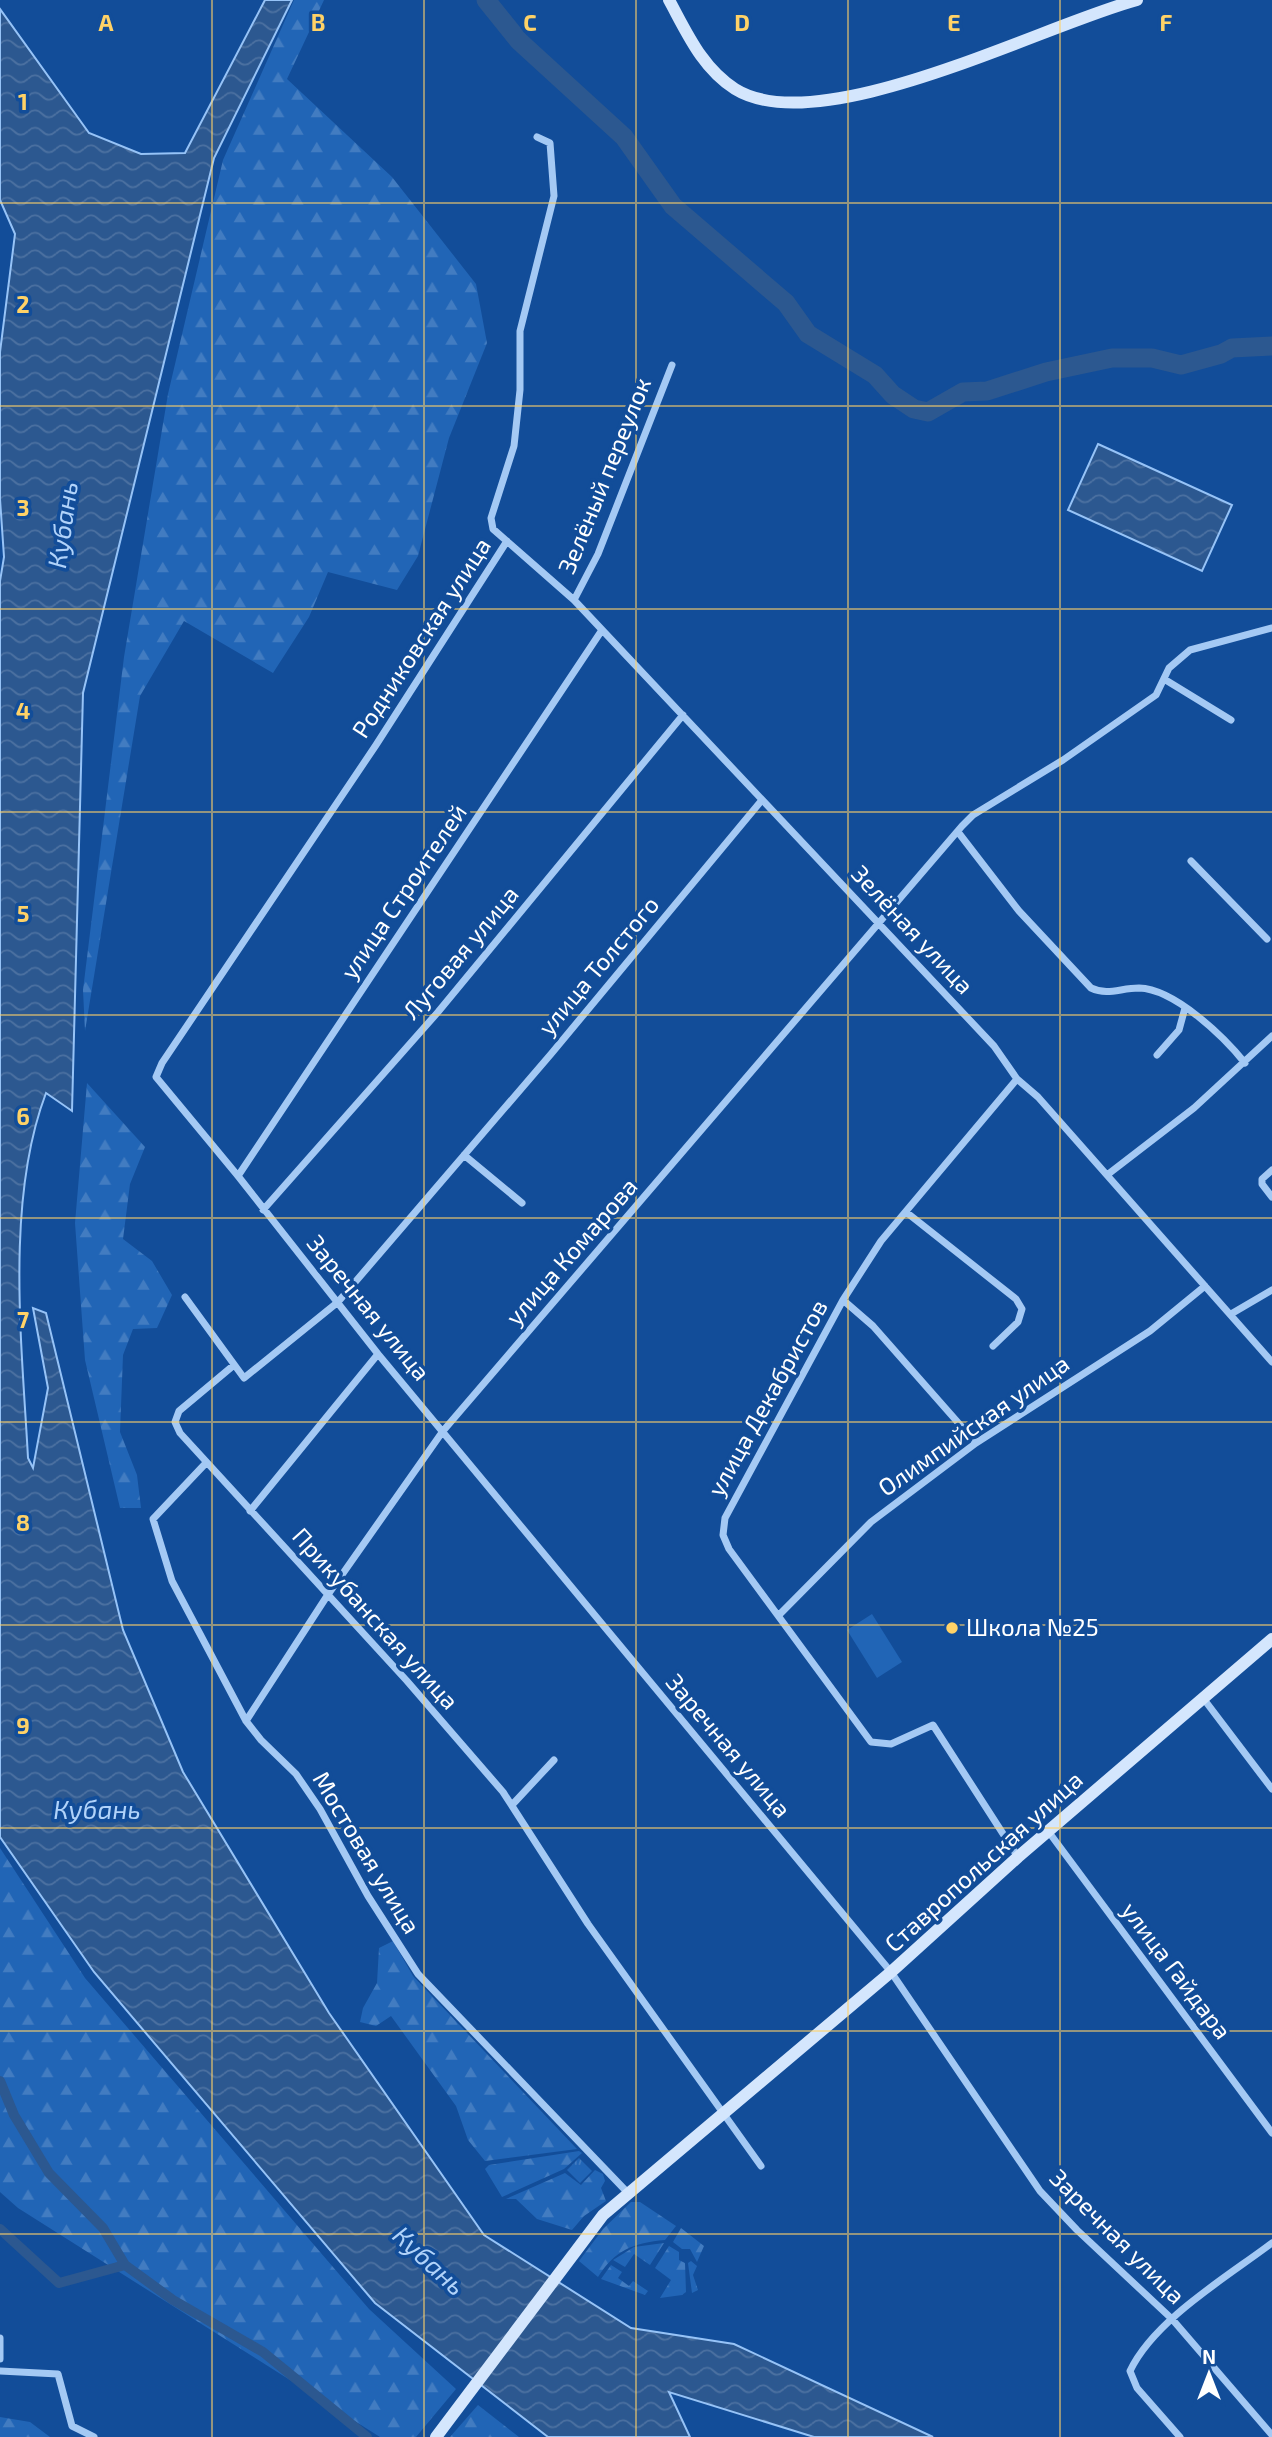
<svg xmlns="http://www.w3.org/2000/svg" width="1272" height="2437" viewBox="0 0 1272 2437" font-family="'Exo 2',sans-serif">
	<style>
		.grass { fill: url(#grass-tufts) }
		.forest { fill: url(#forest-firs) }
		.pitch { fill: #2165b6 }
		.water { fill: url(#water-waves); stroke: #96c3f7; stroke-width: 2 }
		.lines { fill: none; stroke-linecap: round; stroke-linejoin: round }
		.canal { stroke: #2c5890; stroke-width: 10 }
		.river { stroke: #2c5890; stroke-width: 19 }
		.street { stroke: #a4c9f4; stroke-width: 7 }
		.secondary { stroke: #d4e6fd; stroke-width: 12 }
		.grid { fill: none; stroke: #ffd267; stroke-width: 2; stroke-opacity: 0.55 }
		.poi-dot { fill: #ffd267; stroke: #124d99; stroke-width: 2.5 }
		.labels { text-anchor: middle; stroke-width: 7; stroke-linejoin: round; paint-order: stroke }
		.street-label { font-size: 24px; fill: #fff; stroke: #124d99 }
		.poi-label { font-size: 24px; fill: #fff; stroke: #124d99; text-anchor: start }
		.water-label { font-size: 26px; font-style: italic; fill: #b1d3fa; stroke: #124d99 }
		.grid-label { font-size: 23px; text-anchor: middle; font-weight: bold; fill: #ffd267; stroke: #124d99; stroke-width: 7; stroke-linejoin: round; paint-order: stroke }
	</style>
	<defs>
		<pattern id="grass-tufts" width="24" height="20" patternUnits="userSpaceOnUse" patternTransform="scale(1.75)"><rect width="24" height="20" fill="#2165b6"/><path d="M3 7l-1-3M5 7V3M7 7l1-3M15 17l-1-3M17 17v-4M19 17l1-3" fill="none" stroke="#427cc1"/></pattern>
		<pattern id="forest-firs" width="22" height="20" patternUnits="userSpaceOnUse" patternTransform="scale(1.75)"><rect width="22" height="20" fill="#2165b6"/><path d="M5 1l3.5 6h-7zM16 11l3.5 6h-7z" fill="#427cc1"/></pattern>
		<pattern id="water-waves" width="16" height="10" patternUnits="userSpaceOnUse" patternTransform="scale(1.75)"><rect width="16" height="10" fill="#2c5890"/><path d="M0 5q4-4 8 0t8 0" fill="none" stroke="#4c71a1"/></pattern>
	</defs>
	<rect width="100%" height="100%" fill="#124d99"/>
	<path class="grass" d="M579 2158 592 2171 580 2183 567 2170Z"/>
	<path class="forest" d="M294 0H324L287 79 392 177 476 284 487 343 449 438 418 556 397 590 328 572 309 617 273 673 184 621 140 696 85 1031 83 990 124 657 168 394 223 160Z
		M87 1083 145 1147 130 1184 123 1239 152 1261 172 1295 157 1328 133 1329 123 1355 120 1432 137 1475 141 1508H120L85 1360 75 1223Z
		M0 1848 85 1978 369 2309 456 2389 416 2437H380L18 2208 0 2192Z
		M393 1941 413 1976 577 2149 485 2161 468 2140 456 2106 391 2016 376 2026 360 2022 363 2008 377 1983 379 1948Z
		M579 2151 582 2153 564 2169 502 2197 485 2169 489 2165Z
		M595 2170 603 2174 605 2181 601 2188 606 2201 584 2216 572 2230 537 2219 516 2199H506L565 2173 581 2185Z
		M631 2202H640L676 2226 665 2240C633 2243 615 2250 598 2277L579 2261 603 2229Z
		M681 2228 704 2246 697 2262 690 2249H682L673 2242Z
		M664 2243 650 2265 634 2254 625 2267 613 2260 634 2247Z
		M669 2246 679 2252V2260L685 2263 686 2292 682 2295 660 2298 671 2280 655 2268Z
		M691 2261 697 2266 693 2275 698 2290 692 2293 688 2263Z
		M611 2265 622 2272 618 2278 629 2286 633 2281 648 2291 645 2295 601 2279Z
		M478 2405 519 2437H450Z
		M0 2417 30 2422 50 2437H0Z"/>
	<path class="pitch" d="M872 1614 902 1662 877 1678 847 1630Z"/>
	<path class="water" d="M265 0H292L214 158 83 693 72 1111 46 1093C5 1201 22 1345 28 1458L33 1468 48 1388 33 1308 46 1313 123 1630 183 1772 329 2013 484 2235 631 2328 734 2344 933 2437H814L669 2392 690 2437H548L375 2303 94 1972 0 1837V581L4 557 0 499V352L15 234 0 200V9L89 133 141 154 185 153Z
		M1098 444 1232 505 1202 571 1068 510Z"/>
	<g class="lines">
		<path class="canal" d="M0 2081 14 2115 49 2173 103 2228 125 2265 59 2283 0 2229
			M125 2265 173 2300 263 2352 367 2437"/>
		<path class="river" d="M486 0 519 41 624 137 673 206 786 303 808 334 875 375 893 395 914 409 928 412 963 392 987 391 1046 372 1112 358H1152L1181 365 1221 354 1232 348 1272 346"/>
		<path class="street" d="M537 137 550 143 554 196 520 331V390L514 446 491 518 493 529 574 600 994 1046 1017 1079 1038 1097 1272 1362
			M507 541 376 745 162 1063 156 1077 238 1176 378 1354 891 1972 1040 2191 1077 2230 1172 2319 1272 2435
			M574 600 598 554 672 365
			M1164 679 1231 720
			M958 832 1019 911 1091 988C1108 996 1120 988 1139 988 1175 989 1224 1037 1245 1063
			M1191 861 1267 939
			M1157 1055 1179 1030 1185 1008
			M1017 1079 881 1241 843 1300 725 1518 723 1535 729 1549 871 1742 891 1744 933 1725 1018 1857
			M464 1155 522 1203
			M1272 1170 1262 1179V1184L1272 1197
			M1107 1175 1194 1108 1272 1036
			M238 1176 602 630
			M263 1210 438 1012 683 715
			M906 1212 1016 1299 1022 1309 1018 1322 993 1346
			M185 1297 244 1378 338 1302 551 1054 762 800
			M843 1300 873 1326 976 1443
			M1231 1314 1272 1290
			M234 1365 179 1411 175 1422 180 1433 407 1681 503 1792 588 1924 761 2166
			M205 1464 153 1519 172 1581 246 1721 261 1740 296 1774 320 1809 368 1896 418 1974 628 2193
			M250 1511 378 1354
			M779 1615 871 1522 976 1443 1150 1331 1205 1286
			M1203 1698 1272 1789
			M246 1721 327 1596 443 1431 962 826 973 815 1063 760 1156 695 1169 668 1190 650 1272 628
			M512 1805 554 1760
			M1048 1831 1272 2133
			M0 2338V2359
			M0 2371 58 2374 72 2426 94 2437
			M1180 2437 1137 2388 1130 2371C1154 2320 1227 2277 1272 2243"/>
		<path class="secondary" d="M669 0C687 33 702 68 735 89 820 142 1043 25 1137 0
			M436 2437 603 2215 891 1972 1018 1857 1272 1639"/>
	</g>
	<path class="grid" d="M212 0V2437M424 0V2437M636 0V2437M848 0V2437M1060 0V2437M0 203H1272M0 406H1272M0 609H1272M0 812H1272M0 1015H1272M0 1218H1272M0 1422H1272M0 1625H1272M0 1828H1272M0 2031H1272M0 2234H1272"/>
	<circle class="poi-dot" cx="952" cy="1628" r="7"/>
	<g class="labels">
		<g class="street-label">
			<text transform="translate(605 476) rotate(-68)" y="8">Зелёный переулок</text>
			<text transform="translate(422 638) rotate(-57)" y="8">Родниковская улица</text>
			<text transform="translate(404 892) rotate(-56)" y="8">улица Строителей</text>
			<text transform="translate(912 930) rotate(47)" y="8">Зелёная улица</text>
			<text transform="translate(461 953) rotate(-50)" y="8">Луговая улица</text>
			<text transform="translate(599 966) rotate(-50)" y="8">улица Толстого</text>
			<text transform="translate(572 1252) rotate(-49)" y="8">улица Комарова</text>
			<text transform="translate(368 1308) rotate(51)" y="8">Заречная улица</text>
			<text transform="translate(768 1398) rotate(-61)" y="8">улица Декабристов</text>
			<text transform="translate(974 1426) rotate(-35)" y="8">Олимпийская улица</text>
			<text transform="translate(375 1619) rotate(48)" y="8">Прикубанская улица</text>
			<text transform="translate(728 1746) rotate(50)" y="8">Заречная улица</text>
			<text transform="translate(366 1853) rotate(59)" y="8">Мостовая улица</text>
			<text transform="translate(984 1862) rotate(-42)" y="8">Ставропольская улица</text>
			<text transform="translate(1176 1971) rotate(53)" y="8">улица Гайдара</text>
			<text transform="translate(1117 2237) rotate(45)" y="8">Заречная улица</text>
		</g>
		<g class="poi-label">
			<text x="966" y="1636">Школа №25</text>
		</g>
		<g class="water-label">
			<text transform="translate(63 525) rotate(-82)" y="9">Кубань</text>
			<text x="97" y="1819">Кубань</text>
			<text transform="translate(429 2261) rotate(43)" y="9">Кубань</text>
		</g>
	</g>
	<g class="grid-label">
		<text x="106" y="31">A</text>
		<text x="318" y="31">B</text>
		<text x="530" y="31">C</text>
		<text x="742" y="31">D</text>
		<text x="954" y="31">E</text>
		<text x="1166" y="31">F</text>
		<text x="23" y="110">1</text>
		<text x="23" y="313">2</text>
		<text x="23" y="516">3</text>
		<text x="23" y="719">4</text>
		<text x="23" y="922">5</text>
		<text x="23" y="1125">6</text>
		<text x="23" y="1328">7</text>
		<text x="23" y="1531">8</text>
		<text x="23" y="1734">9</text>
	</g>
	<g transform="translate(1209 2374)" stroke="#124d99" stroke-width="5" paint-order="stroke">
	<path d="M0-5L12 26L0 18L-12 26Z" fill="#ffffff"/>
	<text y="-10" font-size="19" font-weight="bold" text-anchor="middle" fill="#ffffff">N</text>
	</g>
</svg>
